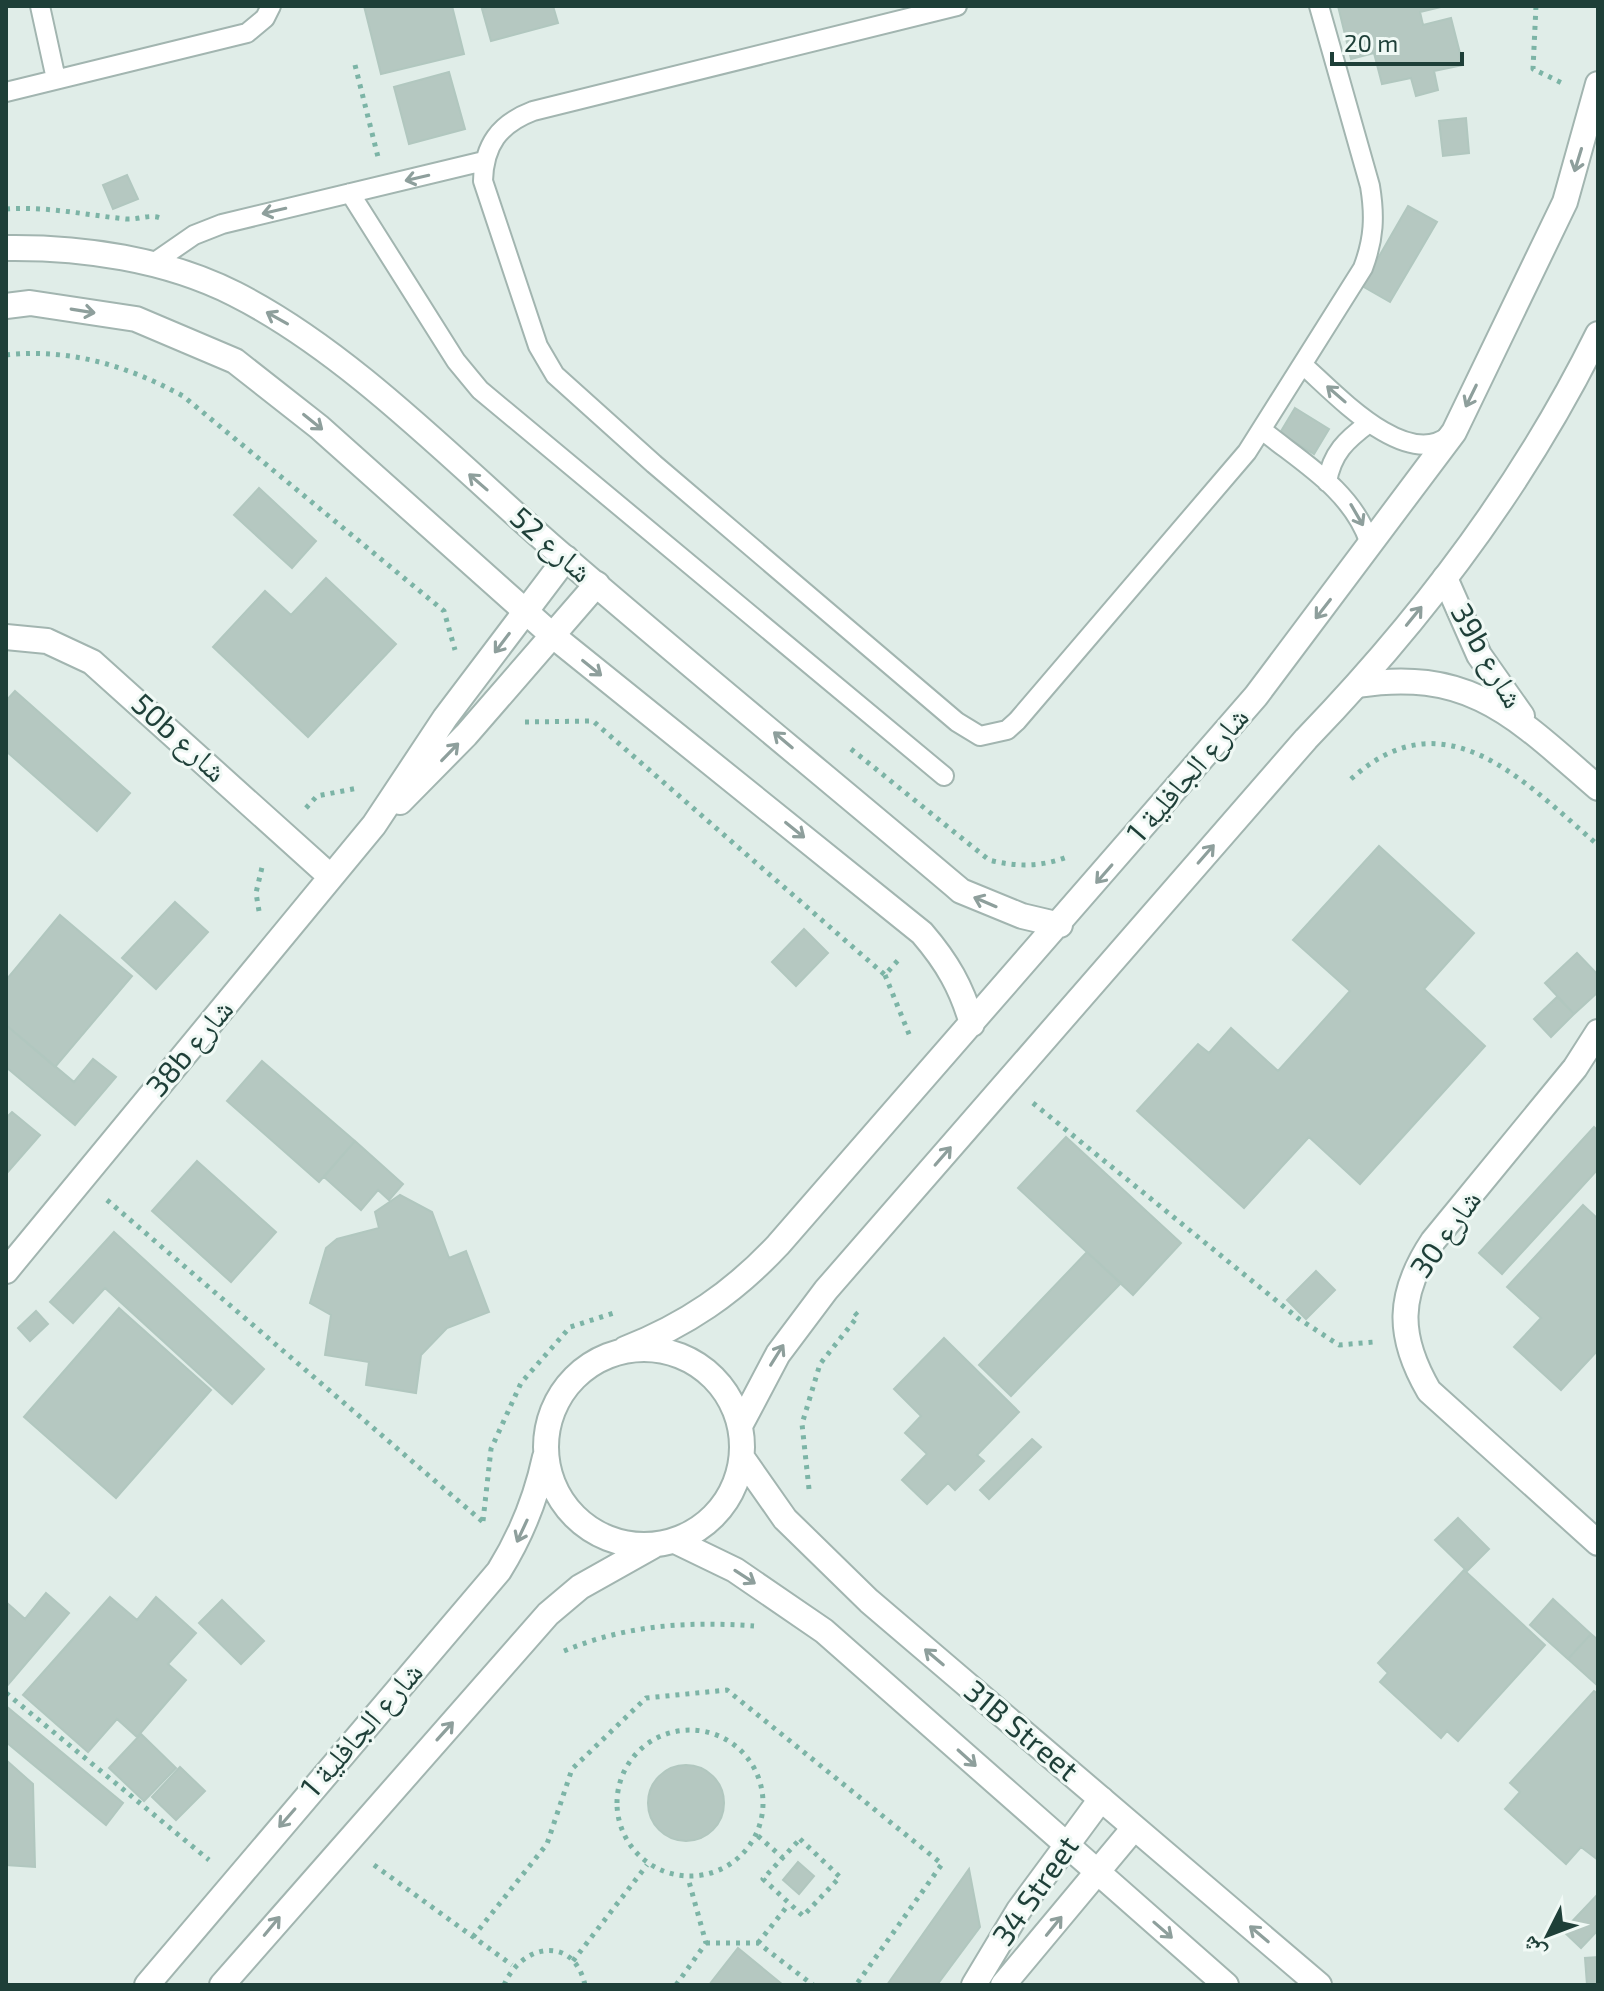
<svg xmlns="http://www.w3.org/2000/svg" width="1604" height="1991" viewBox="0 0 1604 1991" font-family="'Exo 2','Noto Naskh Arabic',sans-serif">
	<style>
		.building { fill: #b5c8c1; stroke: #b1c7bf; stroke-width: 2 }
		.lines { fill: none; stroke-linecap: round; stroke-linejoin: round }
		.service-casing { stroke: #a2b5b0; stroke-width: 22 }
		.minor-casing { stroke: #a2b5b0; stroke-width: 28 }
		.tertiary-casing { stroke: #a2b5b0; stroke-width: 28 }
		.path { stroke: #7cb4a6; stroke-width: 5; stroke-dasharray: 4 6; stroke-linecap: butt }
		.service { stroke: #fff; stroke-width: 18 }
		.minor { stroke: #fff; stroke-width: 24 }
		.tertiary { stroke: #fff; stroke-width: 24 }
		.oneway { stroke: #8e9f9c }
		.labels { text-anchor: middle; stroke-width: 6; stroke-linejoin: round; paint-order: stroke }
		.street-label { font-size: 30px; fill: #1e3f38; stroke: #f0f9f5 }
	</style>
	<rect width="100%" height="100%" fill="#e0ede8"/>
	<path class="building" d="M364 6H452L464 54 381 74Z
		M493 6H553L558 23 491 41 482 9Z
		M1338 6H1445L1420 12 1423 25 1451 18 1463 65 1434 71 1438 90 1416 96 1411 78 1382 84 1374 53 1351 59Z
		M449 72 465 129 409 144 394 87Z
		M1466 118 1469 153 1443 156 1439 121Z
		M127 175 138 199 113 209 103 185Z
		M1408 206 1437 222 1390 302 1362 286Z
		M1295 408 1329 429 1314 454 1280 433Z
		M259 488 316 541 292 568 234 515Z
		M326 578 396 644 308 737 213 647 265 591 291 615Z
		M15 691 130 793 97 831 6 751V701Z
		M1379 846 1474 933 1424 989 1485 1046 1360 1184 1309 1137 1244 1208 1137 1111 1198 1044 1209 1053 1231 1028 1278 1071 1350 991 1293 940Z
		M175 902 208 932 156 989 122 958Z
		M60 915 132 976 55 1067 6 1025V980Z
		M804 929 828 953 796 986 772 962Z
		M1577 953 1598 975V992L1574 1014 1545 983Z
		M1557 997 1574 1014 1551 1037 1534 1019Z
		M6 1025 74 1082 93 1059 116 1077 75 1125 6 1067Z
		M262 1061 355 1141 319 1182 227 1101Z
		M12 1112 40 1135 6 1174V1118Z
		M1594 1127 1598 1131V1169L1502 1274 1479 1253Z
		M1066 1137 1181 1243 1133 1295 1018 1188Z
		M355 1141 403 1184 389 1200 378 1190 361 1210 324 1177Z
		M197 1161 276 1232 231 1282 152 1211Z
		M400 1195 432 1212 449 1258 466 1251 489 1312 447 1328 421 1355 416 1393 366 1385 369 1362 325 1355 331 1315 310 1303 326 1248 337 1239 379 1228 375 1212Z
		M1583 1205 1598 1219V1350L1561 1390 1514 1347 1541 1318 1507 1287Z
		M114 1232 264 1369 232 1404 105 1288 73 1323 50 1302Z
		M1087 1252 1121 1283 1011 1396 979 1365Z
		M1316 1271 1335 1290 1306 1319 1287 1300Z
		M119 1308 211 1390 116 1498 24 1417Z
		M36 1311 48 1324 30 1341 18 1328Z
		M944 1338 1019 1412 977 1455 984 1461 955 1490 948 1483 927 1504 902 1480 927 1454 905 1433 921 1416 894 1389Z
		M1032 1439 1041 1447 989 1499 980 1490Z
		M1458 1518 1489 1549 1467 1571 1435 1540Z
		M1464 1570 1545 1645 1458 1741 1447 1731 1441 1738 1380 1682 1388 1673 1378 1663Z
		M46 1593 69 1613 6 1687V1602L25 1619Z
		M110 1597 137 1620 156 1597 196 1633 168 1664 186 1680 137 1737 117 1719 88 1752 23 1695Z
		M1553 1599 1591 1634 1568 1659 1530 1625Z
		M222 1600 264 1641 241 1664 199 1623Z
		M1591 1634 1598 1640V1686L1568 1659Z
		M1594 1691 1598 1694V1860L1581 1847 1566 1864 1505 1809 1520 1792 1510 1783Z
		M6 1706 123 1803 106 1825 6 1742Z
		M141 1734 176 1768 144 1801 109 1768Z
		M6 1760 33 1784 35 1867 6 1865Z
		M648 1803a38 38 0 1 1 76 0a38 38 0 1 1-76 0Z
		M180 1767 205 1791 176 1820 152 1797Z
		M798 1862 814 1876 799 1894 783 1880Z
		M969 1869 980 1927 937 1985H887Z
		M1598 1894V1930L1581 1948 1563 1931Z
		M738 1948 783 1985H709Z
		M1598 1957V1985H1587L1585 1958Z"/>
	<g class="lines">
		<defs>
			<path id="service" d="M40 6 56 79
				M957 6 533 111C499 124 484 145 483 181L538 346 555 375 654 464 957 722 980 736 1007 730 1017 721 1247 452 1363 268C1374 239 1375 216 1370 186L1319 6
				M6 92 247 33 265 18 271 6
				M350 193 456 361 480 390 944 776
				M152 264 194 235 222 224 484 161
				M1303 365C1334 392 1406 472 1450 435
				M1262 430C1303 463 1351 490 1369 541L1365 552
				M1327 482C1332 453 1346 440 1369 423"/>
			<path id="minor" d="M1445 578 1479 655 1522 716
				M6 637 47 641 92 662 331 877
				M1358 685C1472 667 1518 719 1598 788
				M400 802 466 735 597 584
				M1598 1032 1575 1068 1433 1241C1397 1295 1397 1336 1429 1391L1598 1543
				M6 1271 374 825 445 718 566 558
				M974 1985 1019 1910 1101 1799
				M1003 1985 1134 1828"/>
			<path id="tertiary" d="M6 248C82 247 166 259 235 294 348 351 454 461 550 545 685 662 824 775 961 891L1022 916 1060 925
				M6 306 30 303 136 319 235 361 319 427 552 635 922 933C947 962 962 988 972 1024
				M546 1447a98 98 0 1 1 196 0a98 98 0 1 1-196 0Z
				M625 1349C686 1325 733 1293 778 1245L1256 696 1454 432 1565 202 1598 84
				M741 1424 778 1354 826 1290 1306 739C1422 619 1524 484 1598 334
				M743 1459 785 1519 869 1601 1319 1985
				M675 1541 735 1570 824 1631 1226 1985
				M147 1985 499 1571C522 1534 536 1499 545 1457
				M222 1985 548 1614 580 1587 653 1546"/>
		</defs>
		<use href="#service" class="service-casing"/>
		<use href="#minor" class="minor-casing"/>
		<use href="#tertiary" class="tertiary-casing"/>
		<path class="path" d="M1536 6 1533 69 1564 84
			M355 65 378 157
			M6 209C47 206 85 215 126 219 140 220 150 213 163 219
			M6 355C70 348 128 366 183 396L444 611 455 650
			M525 722 593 721 885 975 900 958
			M851 749 989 860C1016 867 1041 867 1067 857
			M1351 779C1446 693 1525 783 1598 845
			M306 808 317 796 358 788
			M259 911 256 893 263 863
			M885 975 911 1039
			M1033 1103 1299 1319 1339 1345 1374 1342
			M107 1200 483 1522
			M809 1489 802 1424 820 1364 858 1316 852 1310
			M483 1521 491 1449 521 1383 570 1327 614 1313
			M564 1651C626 1625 688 1621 754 1626
			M6 1693 209 1860
			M617 1803a73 73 0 1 1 146 0a73 73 0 1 1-146 0Z
			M758 1836 783 1858
			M800 1839 840 1877 803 1916 763 1879Z
			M374 1865 512 1965
			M473 1937 547 1844 572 1769 646 1698 727 1690 942 1864 856 1985
			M706 1943H758L813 1985
			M758 1943 789 1904
			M573 1961 647 1865
			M504 1985C522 1943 574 1935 585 1985
			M676 1985 706 1943 688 1878"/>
		<use href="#service" class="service"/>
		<use href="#minor" class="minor"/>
		<use href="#tertiary" class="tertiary"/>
	</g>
	<defs><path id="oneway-shaft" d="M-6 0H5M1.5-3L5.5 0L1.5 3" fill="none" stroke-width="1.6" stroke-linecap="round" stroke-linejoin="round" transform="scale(2)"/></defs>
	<g class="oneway">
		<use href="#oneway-shaft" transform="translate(1578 160) rotate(107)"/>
		<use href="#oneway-shaft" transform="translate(417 178) rotate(167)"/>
		<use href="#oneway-shaft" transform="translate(274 211) rotate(167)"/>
		<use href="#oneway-shaft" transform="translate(83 311) rotate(9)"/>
		<use href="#oneway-shaft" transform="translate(277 318) rotate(-151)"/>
		<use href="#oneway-shaft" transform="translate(1336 394) rotate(-139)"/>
		<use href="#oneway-shaft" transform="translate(1471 396) rotate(116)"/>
		<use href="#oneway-shaft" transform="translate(313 422) rotate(39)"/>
		<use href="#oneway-shaft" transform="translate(478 482) rotate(-139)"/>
		<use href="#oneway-shaft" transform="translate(1357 515) rotate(60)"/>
		<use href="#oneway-shaft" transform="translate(1323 609) rotate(128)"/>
		<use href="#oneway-shaft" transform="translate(1414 616) rotate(-51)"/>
		<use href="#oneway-shaft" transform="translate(502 643) rotate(127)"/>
		<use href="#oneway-shaft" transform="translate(592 668) rotate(39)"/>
		<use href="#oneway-shaft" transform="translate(783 740) rotate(-140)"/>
		<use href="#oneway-shaft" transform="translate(450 752) rotate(-46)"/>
		<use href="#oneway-shaft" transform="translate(795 830) rotate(39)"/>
		<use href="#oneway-shaft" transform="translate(1206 854) rotate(-49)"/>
		<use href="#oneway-shaft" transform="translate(1104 874) rotate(131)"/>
		<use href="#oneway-shaft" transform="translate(985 902) rotate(-157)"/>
		<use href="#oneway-shaft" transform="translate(943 1156) rotate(-49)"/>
		<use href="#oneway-shaft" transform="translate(777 1355) rotate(-58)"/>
		<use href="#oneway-shaft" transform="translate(522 1531) rotate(115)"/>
		<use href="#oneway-shaft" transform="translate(745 1577) rotate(33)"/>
		<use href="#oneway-shaft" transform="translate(934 1657) rotate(-140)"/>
		<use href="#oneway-shaft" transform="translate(445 1731) rotate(-48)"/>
		<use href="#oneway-shaft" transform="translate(967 1758) rotate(42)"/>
		<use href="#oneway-shaft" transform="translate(287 1818) rotate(131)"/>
		<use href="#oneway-shaft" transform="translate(272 1926) rotate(-50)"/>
		<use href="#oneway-shaft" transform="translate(1054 1926) rotate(-51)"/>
		<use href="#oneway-shaft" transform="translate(1163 1930) rotate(41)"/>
		<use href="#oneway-shaft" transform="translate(1259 1934) rotate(-140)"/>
	</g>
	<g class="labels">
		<g class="street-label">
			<text transform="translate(551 545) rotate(41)" y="10">شارع 52</text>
			<text transform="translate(1487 656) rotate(60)" y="10">39b شارع</text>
			<text transform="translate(179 738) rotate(42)" y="10">50b شارع</text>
			<text transform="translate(1188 775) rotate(-49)" y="10">شارع الجافلية 1</text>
			<text transform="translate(190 1048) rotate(-50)" y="10">38b شارع</text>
			<text transform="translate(1446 1234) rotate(-55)" y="10">شارع 30</text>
			<text transform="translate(362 1730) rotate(-49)" y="10">شارع الجافلية 1</text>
			<text transform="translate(1021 1731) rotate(40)" y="10">31B Street</text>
			<text transform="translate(1036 1891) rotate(-55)" y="10">34 Street</text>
		</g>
	</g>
	<rect width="1604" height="1991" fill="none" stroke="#1e3f38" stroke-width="16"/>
	<g transform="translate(1548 1935) rotate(228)" stroke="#f0f9f5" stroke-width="6" paint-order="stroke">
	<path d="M0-6L14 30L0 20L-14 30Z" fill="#1e3f38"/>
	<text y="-12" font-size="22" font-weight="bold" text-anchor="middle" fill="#1e3f38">ش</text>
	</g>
	<path d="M1332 52v12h130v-12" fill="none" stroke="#1e3f38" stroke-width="4"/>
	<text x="1344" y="52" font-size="24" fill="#1e3f38" stroke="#f0f9f5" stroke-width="6" paint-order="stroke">20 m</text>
</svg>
